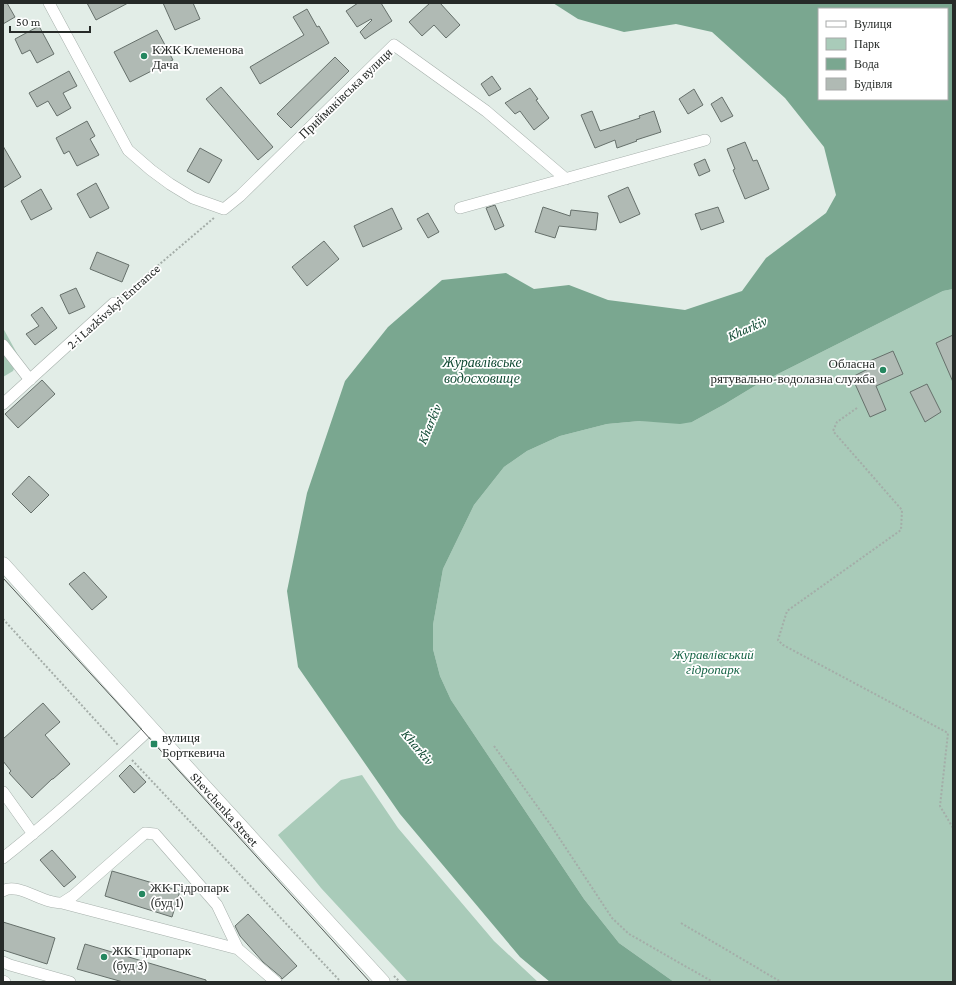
<svg xmlns="http://www.w3.org/2000/svg" width="956" height="985" viewBox="0 0 956 985" font-family="'Crimson Pro',serif">
	<style>
		.green { fill: #a9cbb9 }
		.water { fill: #7aa790; fill-rule: evenodd }
		.building { fill: #b0bab4; stroke: #66706b }
		.lines { fill: none; stroke-linecap: round; stroke-linejoin: round }
		.minor-casing { stroke: #a7b1ac; stroke-width: 12 }
		.major-casing { stroke: #a7b1ac; stroke-width: 15 }
		.path { stroke: #a4ada8; stroke-width: 2; stroke-dasharray: 2 2; stroke-linecap: butt }
		.minor { stroke: #fff; stroke-width: 11 }
		.major { stroke: #fff; stroke-width: 14 }
		.tram { stroke: #515653; stroke-width: 1 }
		.poi-dot { fill: #258760; stroke: #fff; stroke-width: 1.5 }
		.labels { text-anchor: middle; stroke-width: 3.5; stroke-linejoin: round; paint-order: stroke }
		.poi-label { font-size: 13px; fill: #262a28; stroke: #fff; text-anchor: start }
		.street-label { font-size: 13px; fill: #262a28; stroke: #fff }
		.park-label { font-size: 13px; font-style: italic; fill: #176547; stroke: #fff }
		.water-label { font-size: 14px; font-style: italic; fill: #104a33; stroke: #fff }
	</style>
	<rect width="100%" height="100%" fill="#e2ede7"/>
	<path class="green" d="M953 289V982H674L619 943 584 899 451 700 440 676 433 649V625L443 569 474 505 504 467 527 451 560 436 607 424 640 421 692 422 725 404 758 384 943 291Z
		M3 328 19 357 13 371 3 377Z
		M362 775 398 828 494 941 538 982H408L321 888 278 835 341 780Z"/>
	<path class="water" d="M553 3H953V289L943 291 758 384 725 404 692 422 680 424 640 421 607 424 560 436 527 451 504 467 474 505 443 569 433 625V649L440 676 451 700 584 899 619 943 674 982H550L520 957 400 814 298 667 287 591 307 493 345 381 388 327 442 280 506 273 534 289 569 285 608 300 685 310 742 291 766 258 826 213 836 195 824 147 785 98 712 32 676 24 624 32 578 19ZM819 9H947V99H819Z"/>
	<path class="building" d="M3 3H7L15 17 3 24Z
		M87 3H128L96 20Z
		M163 3H193L200 19 175 30Z
		M358 3H381L392 21 365 39 360 32 372 20 371 19 357 27 346 11Z
		M430 3H440L460 25 446 38 434 25 422 36 409 22Z
		M307 9 317 27 319 26 329 43 260 84 250 67 304 35 293 17Z
		M39 26 54 54 37 63 30 50 22 54 15 39Z
		M157 30 173 60 130 82 114 52Z
		M335 57 349 71 291 128 277 114Z
		M69 71 77 86 63 93 71 108 57 116 48 101 37 107 29 93Z
		M492 76 501 89 489 96 481 84Z
		M221 87 273 147 258 160 206 99Z
		M530 88 538 99 536 100 549 118 534 130 520 111 515 114 505 103Z
		M694 89 703 105 688 114 679 99Z
		M722 97 733 116 721 122 711 104Z
		M592 111 600 131 640 118 639 116 654 111 661 132 636 140 637 141 617 148 615 140 595 148 581 115Z
		M87 121 95 136 90 139 99 155 77 166 69 151 64 154 56 138Z
		M745 142 753 161 757 160 769 189 745 199 733 170 735 169 727 149Z
		M3 146 21 177 3 188Z
		M200 148 222 160 209 183 187 171Z
		M705 159 710 171 699 176 694 164Z
		M96 183 109 208 90 218 77 194Z
		M628 187 640 214 620 223 608 196Z
		M41 189 52 209 31 220 21 201Z
		M495 205 504 226 495 230 486 208Z
		M543 207 570 216 571 210 598 213 596 230 559 226 555 238 535 232Z
		M718 207 724 222 701 230 695 214Z
		M392 208 402 229 363 247 354 226Z
		M428 213 439 232 428 238 417 219Z
		M324 241 339 259 307 286 292 267Z
		M97 252 129 265 122 282 90 269Z
		M76 288 85 307 69 314 60 295Z
		M42 307 57 328 35 345 26 334 39 326 31 315Z
		M953 335V382L936 343Z
		M893 351 903 374 876 386 886 410 870 417 852 377 868 369 865 363Z
		M42 380 55 394 18 428 5 414Z
		M927 384 941 412 925 422 910 392Z
		M29 476 49 495 31 513 12 494Z
		M84 572 107 597 92 610 69 584Z
		M43 703 60 722 45 735 70 764 53 779H52L32 798 9 773 11 771 3 761V739Z
		M130 765 146 782 134 793 119 776Z
		M52 850 76 877 64 887 40 860Z
		M112 871 180 891 172 917 105 896Z
		M248 914 297 966 282 979 281 977 263 962 240 936 235 926Z
		M3 922 55 938 47 964 3 950Z
		M85 944 206 980V982H123L77 969Z"/>
	<g class="lines">
		<defs>
			<path id="minor" d="M49 3 128 150 151 170 170 184 193 198 224 209 240 196 394 45 486 111 566 179
				M460 208 705 140
				M3 345 30 380
				M3 404 114 303
				M3 792 33 834
				M3 858C55 817 103 773 151 728
				M3 891C15 883 36 898 49 901 53 902 58 903 62 903L238 949 217 905 155 834 145 833 73 896 62 903
				M238 949 276 982
				M3 962 10 965 70 982
				M3 981 5 982"/>
			<path id="major" d="M3 564 151 728 383 982"/>
		</defs>
		<use href="#minor" class="minor-casing"/>
		<use href="#major" class="major-casing"/>
		<path class="path" d="M121 297 215 217
			M857 408 837 422 833 431 902 510 901 530 787 611 778 640 783 645 948 733 940 806 953 828
			M3 619 118 745
			M494 746 550 824 612 918 629 934 713 982
			M132 760 341 982
			M681 923 781 982
			M394 976 400 982"/>
		<use href="#minor" class="minor"/>
		<use href="#major" class="major"/>
		<path class="tram" d="M3 578 123 709 370 982"/>
	</g>
	<g class="poi-dot">
		<circle cx="144" cy="56" r="4"/>
		<circle cx="883" cy="370" r="4"/>
		<rect x="150" y="740" width="8" height="8" rx="2"/>
		<circle cx="142" cy="894" r="4"/>
		<circle cx="104" cy="957" r="4"/>
	</g>
	<g class="labels">
		<g class="poi-label">
			<text x="152" y="54">КЖК Клеменова<tspan x="152" dy="15">Дача</tspan></text>
			<text x="875" y="368" text-anchor="end">Обласна<tspan x="875" dy="15">рятувально-водолазна служба</tspan></text>
			<text x="162" y="742">вулиця<tspan x="162" dy="15">Борткевича</tspan></text>
			<text x="150" y="892">ЖК Гідропарк<tspan x="150" dy="15">(буд 1)</tspan></text>
			<text x="112" y="955">ЖК Гідропарк<tspan x="112" dy="15">(буд 3)</tspan></text>
		</g>
		<g class="street-label">
			<text transform="translate(345 93) rotate(-44)" y="5">Приймаківська вулиця</text>
			<text transform="translate(113 306) rotate(-42)" y="5">2-i Lazkivskyi Entrance</text>
			<text transform="translate(225 809) rotate(48)" y="5">Shevchenka Street</text>
		</g>
		<g class="park-label">
			<text x="713" y="659">Журавлівський<tspan x="713" dy="15">гідропарк</tspan></text>
		</g>
		<g class="water-label">
			<text transform="translate(747 328) rotate(-24)" y="5">Kharkiv</text>
			<text x="482" y="367">Журавлівське<tspan x="482" dy="16">водосховище</tspan></text>
			<text transform="translate(429 424) rotate(-67)" y="5">Kharkiv</text>
			<text transform="translate(418 747) rotate(50)" y="5">Kharkiv</text>
		</g>
	</g>
	<rect width="956" height="985" fill="none" stroke="#262a28" stroke-width="8"/>
	<rect x="818" y="8" width="130" height="92" fill="#ffffff" stroke="#a8aaa9"/>
	<rect x="826" y="21" width="20" height="6" fill="#ffffff" stroke="#a8aaa9"/>
	<text x="854" y="28" font-size="12" fill="#262a28">Вулиця</text>
	<rect x="826" y="38" width="20" height="12" fill="#a9cbb9" stroke="#a8aaa9"/>
	<text x="854" y="48" font-size="12" fill="#262a28">Парк</text>
	<rect x="826" y="58" width="20" height="12" fill="#7aa790" stroke="#a8aaa9"/>
	<text x="854" y="68" font-size="12" fill="#262a28">Вода</text>
	<rect x="826" y="78" width="20" height="12" fill="#b0bab4" stroke="#a8aaa9"/>
	<text x="854" y="88" font-size="12" fill="#262a28">Будівля</text>
	<path d="M10 26v6h80v-6" fill="none" stroke="#262a28" stroke-width="2"/>
	<text x="16" y="26" font-size="12" fill="#262a28" stroke="#ffffff" stroke-width="3" paint-order="stroke">50 m</text>
</svg>
